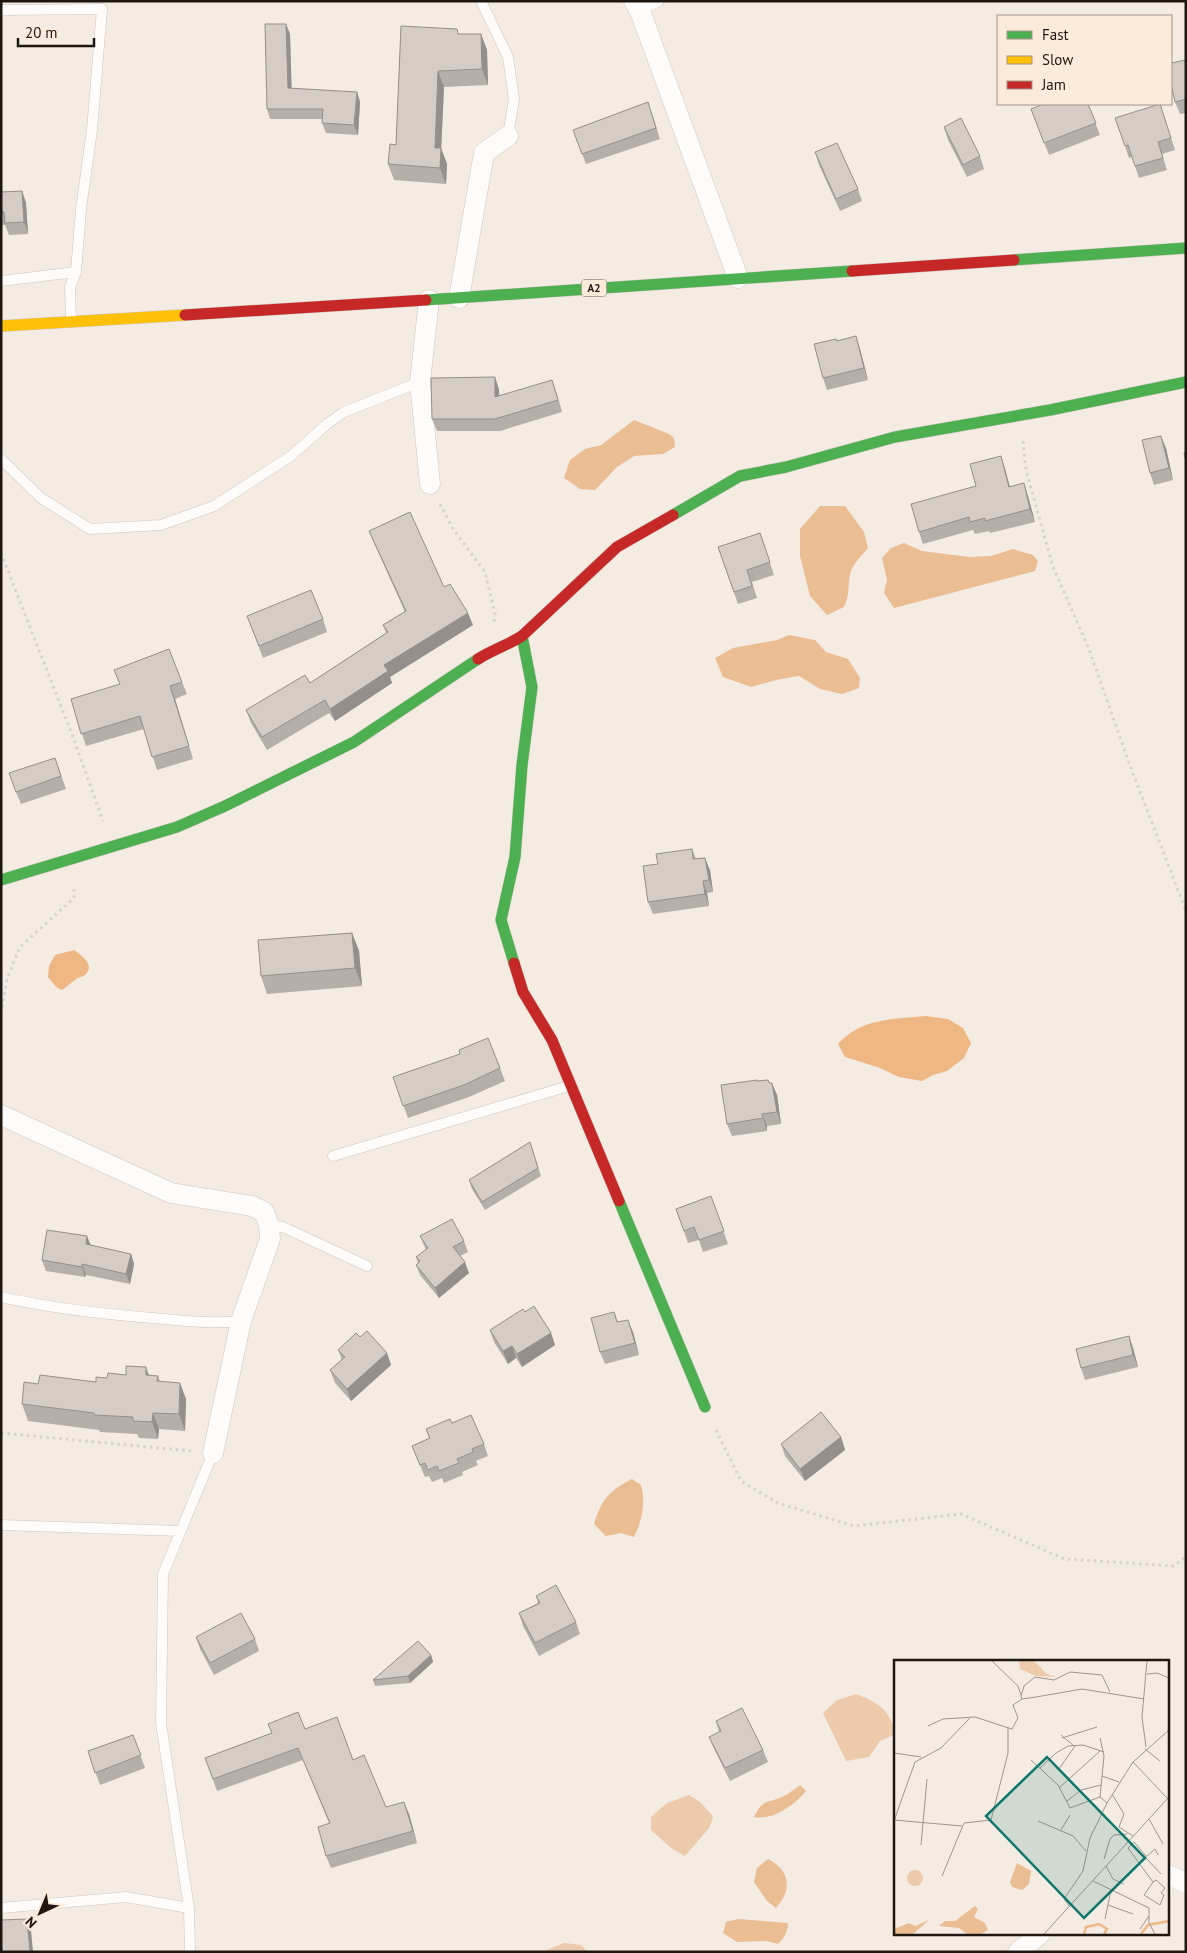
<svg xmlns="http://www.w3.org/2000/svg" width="1187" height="1953" viewBox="0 0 1187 1953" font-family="'PT Sans',sans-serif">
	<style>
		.green { fill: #edcaab }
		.forest { fill: #eabd93 }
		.water { fill: #eeb784 }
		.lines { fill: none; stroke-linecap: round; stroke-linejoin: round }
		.lane-casing { stroke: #cfc6bf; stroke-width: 11 }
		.street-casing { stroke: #cfc6bf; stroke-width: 21 }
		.fast-casing { stroke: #cfc6bf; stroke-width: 12 }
		.slow-casing { stroke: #cfc6bf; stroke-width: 12 }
		.jam-casing { stroke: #cfc6bf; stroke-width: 12 }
		.path { stroke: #d5d2cf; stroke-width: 3; stroke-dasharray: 2.5 4; stroke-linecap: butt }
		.lane { stroke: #fdfcfb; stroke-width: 10 }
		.street { stroke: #fdfcfb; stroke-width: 20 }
		.fast { stroke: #4caf50; stroke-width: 11 }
		.slow { stroke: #ffc107; stroke-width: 11 }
		.jam { stroke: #c62828; stroke-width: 11 }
		.wall { fill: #b6afa9 }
		.shaded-wall { fill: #948f8a }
		.building { fill: #d4ccc5; stroke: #948f8a }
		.labels { text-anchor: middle; stroke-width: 4.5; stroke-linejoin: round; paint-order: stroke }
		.shield { fill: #fceadb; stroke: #61564d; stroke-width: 1 }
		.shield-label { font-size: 11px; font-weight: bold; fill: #1e1610 }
		.inset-river { fill: none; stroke: #eeb784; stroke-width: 2.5 }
		.inset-road { fill: none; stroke: #9e968f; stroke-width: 1 }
		.view { fill: #0f766e; fill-opacity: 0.15; stroke: #0f766e; stroke-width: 2.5 }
		.inset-edge { fill: none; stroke: #1e1610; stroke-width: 2.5 }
	</style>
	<rect width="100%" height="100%" fill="#f4ebe3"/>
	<path class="green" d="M856 1694C878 1702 890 1710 896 1734L880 1741 869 1757 846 1761 823 1713 837 1700Z
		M689 1795 700 1802 713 1816 710 1827 685 1856 671 1848 651 1830V1817L667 1803Z
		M564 1943 581 1945 588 1952H542Z"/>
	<path class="forest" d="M634 420 669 434 674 438 675 447 663 454 634 456 617 467 595 490 580 489 564 478 570 460 585 449 601 445Z
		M820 506H845L864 532 868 548C862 555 855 562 851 571 847 583 851 592 844 607L827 615 810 596 800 556V529Z
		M904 543 922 551 969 557 991 556 1013 549 1033 555 1038 561 1035 571 894 608 884 593 887 580 882 558 891 548Z
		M789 635 815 640 826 652 848 659 860 678 859 688 842 694 820 689 799 676 776 680 751 687 723 677 715 658 733 648 777 640Z
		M632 1479 641 1485C646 1503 642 1521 634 1537L621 1533 606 1536 594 1524C601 1500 610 1490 632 1479Z
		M800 1785 806 1791C795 1805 772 1821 754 1817 763 1797 770 1804 786 1795 791 1792 796 1788 800 1785Z
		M768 1859C791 1871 792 1890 776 1908L767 1901 754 1882 757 1868Z
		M738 1919 788 1923C788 1932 784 1938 778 1944L767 1941 737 1942 723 1933 726 1922Z"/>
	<path class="water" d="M74 950C81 955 96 965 85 975 82 977 78 977 75 980 70 983 67 987 62 990L56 987 48 977 49 966 55 955Z
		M926 1016 948 1019 963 1028 971 1043 964 1058 947 1071 933 1075 922 1081 899 1077 880 1068 845 1057 838 1044C861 1018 894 1019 926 1016Z"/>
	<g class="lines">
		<defs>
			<path id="lane" d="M481 1 508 57 514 99 508 136
				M1 10 102 9 92 130 81 209 76 272
				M640 11 659 1
				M1 281 76 272 70 287 71 321
				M1 459 41 498 90 529 161 525 214 506 291 456 327 424 344 412 420 382
				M333 1156 569 1086
				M269 1225 283 1227 367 1266
				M1 1297C51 1308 102 1314 153 1318 183 1321 211 1324 241 1321
				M1 1525 181 1531
				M1 1908 126 1897 189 1908
				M190 1952 189 1908 161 1723 163 1574 213 1453"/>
			<path id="street" d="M634 1 640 11 738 278
				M459 298 484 153 508 136
				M429 300 420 382 430 484
				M1 1115 171 1193 252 1206 264 1212 269 1225 270 1239 241 1321 213 1453
				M1168 1875 1186 1883
				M1018 1952 1040 1934"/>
			<path id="fast" d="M1014 260 1186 248
				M426 300 852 271
				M673 515 740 476 786 467 895 437 1050 410 1186 382
				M1 880 177 827 225 806 354 742 478 659
				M514 963 501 920 515 857 522 765 532 687 522 636
				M619 1201 705 1407"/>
			<path id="slow" d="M1 326 185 315"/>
			<path id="jam" d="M852 271 1014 260
				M185 315 426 300
				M478 659C492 650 508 645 522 636L617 547 673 515
				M514 963 523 992 552 1040 619 1201"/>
		</defs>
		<use href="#lane" class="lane-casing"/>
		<use href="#street" class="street-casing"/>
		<use href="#fast" class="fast-casing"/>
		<use href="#slow" class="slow-casing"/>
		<use href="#jam" class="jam-casing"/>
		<path class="path" d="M1023 441 1026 470 1053 567 1089 649 1129 763 1186 911
			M440 504 453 529 485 572 495 614 494 623
			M1 553 73 737 103 821
			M1 1014 7 979 20 947 74 898V885
			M716 1430 741 1481 778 1503 854 1526 961 1514 1065 1559 1174 1566 1186 1556
			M1 1433 192 1451"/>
		<use href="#lane" class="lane"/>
		<use href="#street" class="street"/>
		<use href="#fast" class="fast"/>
		<use href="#slow" class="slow"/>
		<use href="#jam" class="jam"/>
	</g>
	<path class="wall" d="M286 24 290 34 291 89 357 92 360 102 358 135 326 133 322 123 323 119H270L267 109Z
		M401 26 459 34H481L487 50 488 85 444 87 441 148 447 164 446 184 394 180 388 164 396 145Z
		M1186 60V113L1180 114 1175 102Z
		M1040 104H1088L1100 135 1049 155 1031 109 1041 105Z
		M1160 104 1175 150 1162 154 1167 170 1139 178 1132 157 1129 158 1125 146Z
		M652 113 660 139 586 164 573 130Z
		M944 127 980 156 984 169 967 177 948 140Z
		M815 152 858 189 862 201 840 211 819 165Z
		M22 191 26 203 28 234 9 235 5 225H1V192Z
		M856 336 860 349 868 380 827 390 823 378 837 341Z
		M495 377 499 390V396L556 392 562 412 500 431H437L432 419Z
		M1166 448 1173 480 1154 485 1150 473Z
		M1001 456 1005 469 1010 487 1028 496 1035 522 990 533 989 531 975 534 973 530 923 544 919 532 976 486Z
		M369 531 444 587 473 625 390 677 392 683 335 721 329 713 267 750 251 723 246 710 310 683 386 633 383 625 405 612 374 543Z
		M760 533 774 575 752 582 757 598 738 604 718 547Z
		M247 616 323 619 327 632 263 658Z
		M182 682 187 694 175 699 193 759 157 770 144 729 86 746 71 699Z
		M55 758 66 789 21 804 16 792Z
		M692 849 696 859 710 870 713 892 707 893 709 906 653 914 648 902 658 864Z
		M352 933 359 951 362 986 267 994 261 976Z
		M500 1068 505 1081 469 1097 408 1118 393 1077Z
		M757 1081 769 1083 777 1095 781 1124 767 1126V1131L732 1136 727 1124Z
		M530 1142 541 1176 485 1210 472 1189 469 1180Z
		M711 1196 728 1244 703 1252 699 1240 688 1243 676 1209Z
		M420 1236 464 1241 468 1252 460 1256 469 1273 439 1298 420 1275 416 1265 418 1263 416 1257 426 1250Z
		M90 1245 131 1254 134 1264 130 1284 86 1275 85 1277 46 1271 42 1260Z
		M525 1312 551 1333 555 1345 522 1367 516 1358 508 1364 494 1342 490 1330Z
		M614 1312 618 1322 633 1332 639 1355 605 1364 600 1352Z
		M1129 1336 1133 1348 1138 1367 1085 1380 1081 1368Z
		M360 1337 387 1353 391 1365 351 1401 335 1383 330 1370 342 1360 338 1350Z
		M149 1375 158 1376 160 1381 186 1399 185 1431 159 1429 158 1439 139 1438 137 1434 100 1432 99 1430 28 1421 22 1404 38 1384 96 1382Z
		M452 1423 484 1444 488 1456 476 1461 478 1465 462 1472 463 1475 444 1483 442 1478 432 1482 429 1476 425 1477 412 1446 429 1438 426 1429Z
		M841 1437 845 1450 805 1481 785 1456 781 1444Z
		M536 1596 576 1622 580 1634 539 1656 523 1626 519 1613 538 1603Z
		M196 1637 255 1639 259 1651 214 1675 200 1649Z
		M431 1655 433 1662 410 1683 375 1686 373 1680Z
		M716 1721 763 1750 768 1762 730 1781 714 1749 709 1737 719 1732Z
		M268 1724 305 1729 353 1760 386 1807 409 1814 417 1843 331 1868 326 1856 329 1823 303 1760 217 1791 205 1758 272 1733Z
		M133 1735 145 1768 100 1785 88 1751Z"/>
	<path class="shaded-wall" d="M286 24 290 34 292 99 288 88Z
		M481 34 487 50 488 85 482 69Z
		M438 71 444 87 441 152V148L447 164 446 184 440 168 435 148Z
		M357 92 360 102 358 135 354 125Z
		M22 191 26 203 28 234 24 222Z
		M856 336 860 349 868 380 864 368Z
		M495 377 499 390 500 410 495 397Z
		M552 380 556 392 562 412 558 400Z
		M1161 436 1166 448 1173 480 1169 468Z
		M1001 456 1005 469 1013 499 1009 487Z
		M1024 483 1028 496 1035 522 1030 509Z
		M468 613 473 625 390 677 392 683 335 721 330 709 384 665Z
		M170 686 175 699 193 759 189 746Z
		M705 858 710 870 713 892 709 880Z
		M703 881 707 893 709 906 705 894Z
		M352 933 359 951 362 986 355 968Z
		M772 1083 777 1095 781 1124 777 1112Z
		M762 1114 767 1126V1131L763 1118Z
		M87 1236 91 1246 86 1244Z
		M131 1254 134 1264 130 1284 126 1274Z
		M465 1262 469 1273 439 1298 435 1288Z
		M82 1264 86 1275 85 1277 82 1267Z
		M628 1320 633 1332 639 1355 635 1343Z
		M551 1333 555 1345 522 1367 517 1354Z
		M1129 1336 1133 1348 1138 1367 1133 1355Z
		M512 1346 516 1358 508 1364 503 1351Z
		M387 1353 391 1365 351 1401 347 1389Z
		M146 1367 152 1384 146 1375Z
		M180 1383 186 1399 185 1431 179 1414Z
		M153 1413 159 1429 158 1439 152 1422Z
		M841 1437 845 1450 805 1481 800 1469Z
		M431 1655 433 1662 410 1683 408 1676Z
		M404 1802 409 1814 417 1843 413 1831Z
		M27 1919 31 1930 33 1952H30Z"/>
	<path class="building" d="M265 24H286L288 88 357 92 354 125 322 123 323 109H267Z
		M401 26 457 29 458 34H481L482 69 438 71 435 148H441L440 168 388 164 390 144 396 145Z
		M1186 60V99L1175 102 1171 84V63Z
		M648 102 656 128 582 154 573 130Z
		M1041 104H1088L1096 123 1044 143 1031 109 1041 105Z
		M1160 104 1171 138 1158 142 1163 158 1135 166 1128 145 1125 146 1115 118Z
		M961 118 980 156 963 165 944 127Z
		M837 143 858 189 836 199 815 152Z
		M22 191 24 222 5 223 4 212H1V192Z
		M856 336 864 368 823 378 814 344 836 339 837 341Z
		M495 377V397L552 380 558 400 495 419H432L431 378Z
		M1161 436 1169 468 1150 473 1142 440Z
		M1186 452V462L1184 453Z
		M1001 456 1009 487 1024 483 1030 509 985 521V518L970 522 969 517 919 532 911 504 976 486 970 464Z
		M410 512 444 587 450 584 468 613 384 665 388 671 330 709 325 700 262 737 246 710 305 675 310 683 388 632 383 625 406 611 369 531Z
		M760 533 770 562 747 570 752 586 734 592 718 547Z
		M311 590 323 619 259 646 247 616Z
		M169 649 182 682 170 686 189 746 152 757 140 716 81 734 71 699 120 684 114 670Z
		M55 758 61 776 16 792 9 773Z
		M692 849 693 859 705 858 709 880 703 881 705 894 648 902 643 866 658 864 656 854Z
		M352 933 355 968 261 976 258 940Z
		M488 1038 500 1068 464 1085 403 1106 393 1077 460 1054 459 1050Z
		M757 1080V1081L768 1080 769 1083H772L777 1112 762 1114 763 1118 727 1124 721 1085Z
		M530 1142 538 1168 482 1202 469 1180Z
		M711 1196 724 1231 699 1240 694 1227 684 1231 676 1209Z
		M452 1219 464 1241 453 1247 465 1262 435 1288 416 1265 420 1261 416 1257 428 1248 420 1236Z
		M47 1230 87 1236 86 1244 131 1254 126 1274 82 1264V1267L42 1260Z
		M534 1306 551 1333 517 1354 512 1346 503 1351 490 1330 523 1309 525 1312Z
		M614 1312 617 1322 628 1320 635 1343 600 1352 591 1318Z
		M367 1331 387 1353 347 1389 330 1370 345 1357 338 1350 356 1333 360 1337Z
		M1129 1336 1133 1355 1081 1368 1076 1349Z
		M126 1366 146 1367V1375L158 1376 157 1381 180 1383 179 1414 153 1413 152 1422 133 1421V1417L94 1415V1413L22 1404 24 1382 38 1384 40 1375 96 1382V1377L107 1378 108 1373 126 1375Z
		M821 1412 841 1437 800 1469 781 1444Z
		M471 1415 484 1444 472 1449 473 1452 457 1459 459 1463 439 1471 437 1466 428 1470 425 1463 420 1465 412 1446 430 1438 426 1429 450 1419 452 1423Z
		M556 1585 576 1622 535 1643 519 1613 540 1603 536 1596Z
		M241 1613 255 1639 210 1663 196 1637Z
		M418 1641 431 1655 408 1676 373 1680Z
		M742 1708 763 1750 725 1768 709 1737 721 1731 716 1721Z
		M298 1712 305 1729 337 1717 353 1760 364 1755 386 1807 404 1802 413 1831 326 1856 318 1827 330 1823 298 1748 213 1779 205 1758 272 1733 268 1724Z
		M133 1735 141 1755 95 1773 88 1751Z
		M27 1919 30 1952H1V1920Z"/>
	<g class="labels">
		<rect class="shield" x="581.5" y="279.5" width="25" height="17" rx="4"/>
		<g class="shield-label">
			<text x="594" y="292">A2</text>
		</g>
	</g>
	<g transform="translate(894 1660)">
		<rect width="275" height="275" fill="#f4ebe3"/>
		<path d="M125 1H140L153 14 162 17 142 16 126 9ZM13 218a8 8 0 1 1 16 0a8 8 0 1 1-16 0Z" fill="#edcaab"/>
		<path d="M123 203 137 211 135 224 128 230 118 227 116 222ZM81 246 84 249 80 257 91 263 94 270 87 274H73L65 268 45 266 51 261H61ZM35 260 19 274H0V269L15 263 21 266Z" fill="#eabd93"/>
		<path class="inset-river" d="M190 274 192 267 205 264 213 269 210 274M247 274 254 265 275 261"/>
		<path class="inset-road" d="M98 1 124 26 127 35M253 14 263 13 275 18M127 36 128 39 142 37 188 29 250 39M127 36 130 26 141 17 160 20 176 12 208 15 216 32M34 66 49 59 81 57 118 69 124 58 119 45 128 39M167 75 180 86M168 78 203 67M206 78 210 96 206 137 213 143M252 87 248 57 253 1M251 89 266 101M0 93 27 97M137 100 164 125 176 148 206 137M239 102 274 139M146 108 162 93 174 86 189 85 210 92M165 109 181 86M208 116 225 122M165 128 206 91M218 134 230 154 225 167 239 176M173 141 187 130 207 125M255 159 269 184M0 160 68 166M0 161 21 102 47 88 76 58M144 161 179 176 192 191M167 170 176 155M27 185 33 119M234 188 245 203 261 189 264 195M234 188 240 182 252 196M251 197 267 214M210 199 216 179 220 175 233 174M245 203 259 222 250 235 266 245 270 235 267 233 271 228 262 220 259 222M212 206 219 219 230 224M48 216 70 163 97 160 114 93V68M199 221 255 248V263L261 274M214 245 239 254M176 247 170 239 189 211 196 178 213 143 239 102 275 70M211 259 217 230M246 269 255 256M150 274 275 137"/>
		<path class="view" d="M153 97 251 198 190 258 92 156Z"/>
		<rect width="275" height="275" class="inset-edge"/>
	</g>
	<rect width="1187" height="1953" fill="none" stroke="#1e1610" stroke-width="5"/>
	<rect x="997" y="15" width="175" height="90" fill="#fceadb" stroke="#a3958a"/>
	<rect x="1007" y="31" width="25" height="8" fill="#4caf50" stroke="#a3958a"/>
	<text x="1042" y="40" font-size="15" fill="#1e1610">Fast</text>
	<rect x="1007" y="56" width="25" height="8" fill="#ffc107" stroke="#a3958a"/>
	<text x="1042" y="65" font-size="15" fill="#1e1610">Slow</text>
	<rect x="1007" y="81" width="25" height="8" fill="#c62828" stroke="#a3958a"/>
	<text x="1042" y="90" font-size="15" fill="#1e1610">Jam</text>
	<g transform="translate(40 1913) rotate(224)" stroke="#fceadb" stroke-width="4" paint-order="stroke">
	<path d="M0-4L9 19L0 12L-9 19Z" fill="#1e1610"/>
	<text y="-8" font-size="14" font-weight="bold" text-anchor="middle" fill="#1e1610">N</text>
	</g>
	<path d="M18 38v8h76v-8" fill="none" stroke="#1e1610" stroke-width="2.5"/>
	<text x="25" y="38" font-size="15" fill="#1e1610" stroke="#fceadb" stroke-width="4" paint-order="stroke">20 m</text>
</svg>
